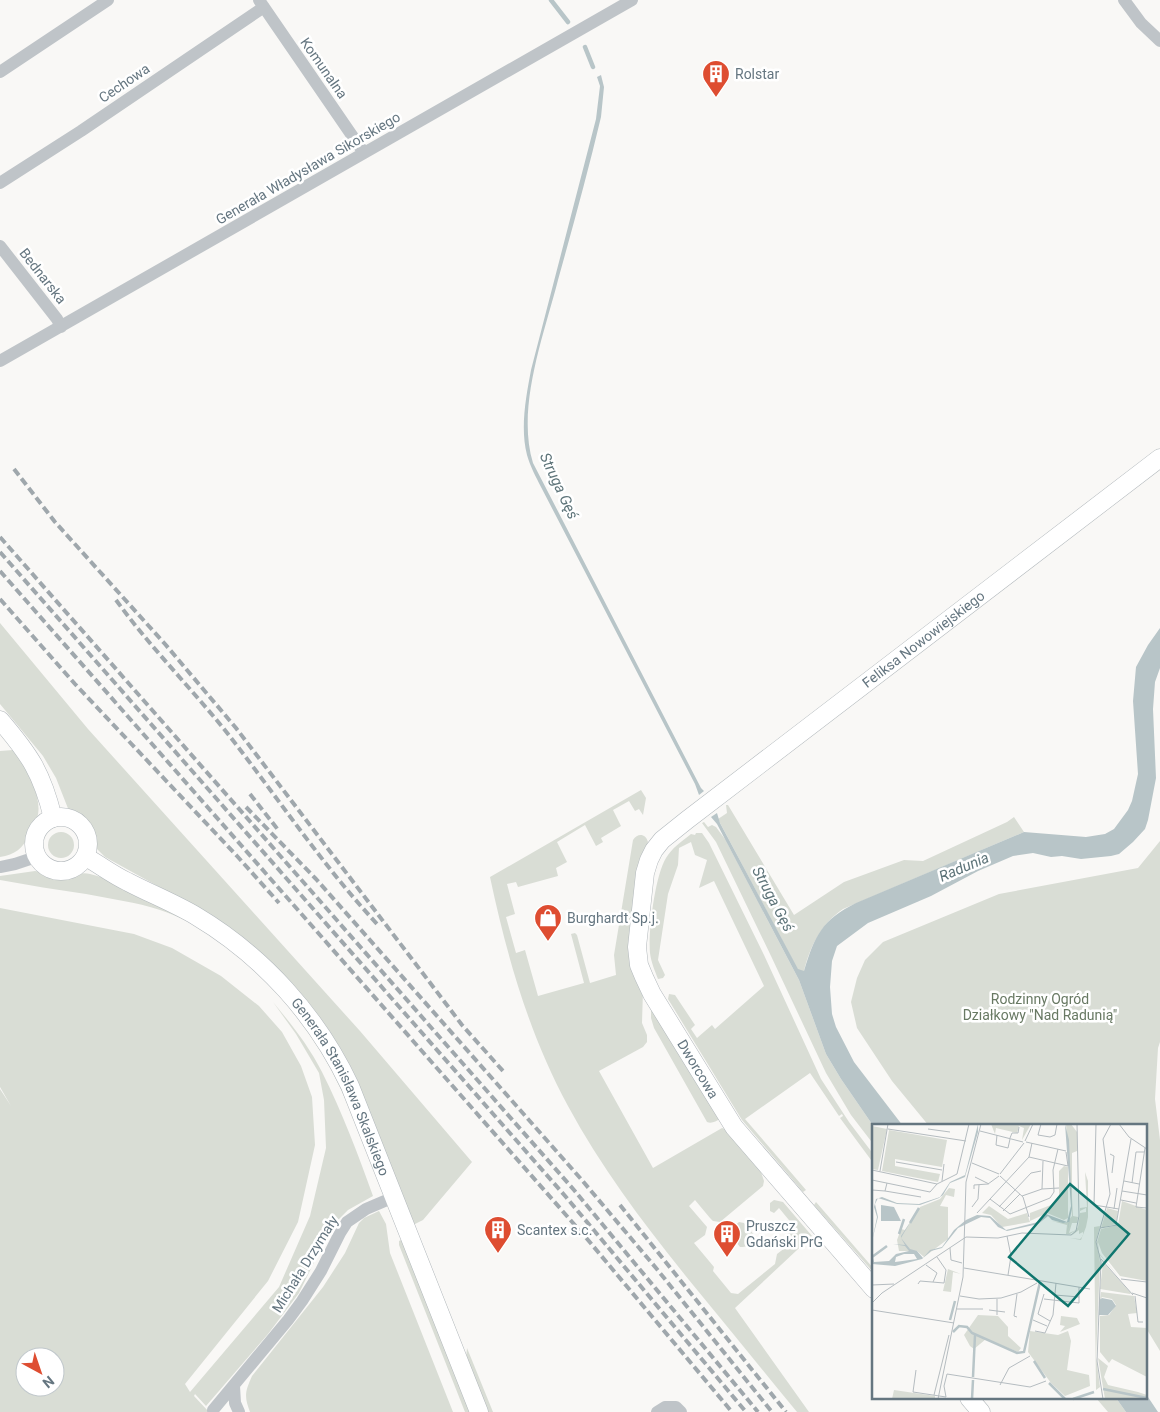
<svg xmlns="http://www.w3.org/2000/svg" width="1160" height="1412" viewBox="0 0 1160 1412" font-family="Roboto,sans-serif">
	<style>
		.green { fill: #d9ddd5; fill-rule: evenodd }
		.water { fill: #b8c5c8 }
		.lines { fill: none; stroke-linecap: round; stroke-linejoin: round }
		.stream { stroke: #b8c5c8; stroke-width: 4.5 }
		.secondary-casing { stroke: #b2b8bc; stroke-width: 19 }
		.street { stroke: #bfc4c8; stroke-width: 12 }
		.secondary { stroke: #fff; stroke-width: 18 }
		.rail { stroke: #9fa7ac; stroke-width: 4; stroke-dasharray: 8 4; stroke-linecap: butt }
		.labels { text-anchor: middle; stroke-width: 5; stroke-linejoin: round; paint-order: stroke }
		.street-label { font-size: 14px; fill: #657680; stroke: #fff }
		.poi-label { font-size: 14px; fill: #657680; stroke: #fff; text-anchor: start }
		.park-label { font-size: 14px; fill: #687963; stroke: #fff }
		.water-label { font-size: 15px; font-style: italic; fill: #5f757a; stroke: #fff }
		.inset-river { fill: none; stroke: #b8c5c8; stroke-width: 2.5 }
		.inset-road { fill: none; stroke: #b5bcc0; stroke-width: 1 }
		.view { fill: #0f766e; fill-opacity: 0.15; stroke: #0f766e; stroke-width: 2.5 }
		.inset-edge { fill: none; stroke: #657680; stroke-width: 2.5 }
	</style>
	<rect width="100%" height="100%" fill="#f9f8f6"/>
	<path class="green" d="M0 623 88 729 360 1031 472 1162 423 1220 413 1225 335 1044 190 904 105 857 97 849 86 825 69 811 56 778 43 756 0 704Z
		M13 750C25 766 44 798 37 818 35 824 31 829 29 835 23 848 15 855 0 857V751Z
		M641 790 646 798 643 815 639 809 635 811 629 801 613 810 621 826 601 838 603 842 596 846 585 825 557 842 567 862 556 868 558 876 518 887 516 882 507 884 515 914 506 917 516 953 525 950 538 996 584 983 571 934 575 933 577 935 590 983 616 975 614 955 633 840C638 832 646 834 648 842L643 854V990L642 1023 647 1035V1042L643 1047 599 1071 653 1168 722 1128 728 1130 762 1171 761 1172 764 1181 763 1186 720 1222 713 1221 710 1218 695 1200 689 1206 707 1227 705 1235 694 1243 714 1267 713 1271 731 1293 738 1294 775 1264 777 1254 794 1241 787 1232 793 1225 779 1208 774 1213 770 1211V1203L774 1200 783 1202 812 1236 735 1308 809 1412H797C761 1368 725 1324 689 1280 644 1224 602 1169 568 1106 529 1034 507 957 490 877Z
		M726 805H728L794 915 844 882 904 860 923 861 1007 822 1014 817 1024 832 843 909C822 923 810 946 804 971H802L798 970 718 819 727 813Z
		M704 822 708 827 712 825 716 827 725 839 799 980 826 1054 841 1079 874 1127V1145L851 1115 826 1073 771 956 716 842 702 823Z
		M48 845a13 13 0 1 1 26 0a13 13 0 1 1-26 0Z
		M696 833H702L709 843 764 955 821 1079 849 1122 874 1155V1164L840 1118 843 1116 842 1114 839 1116 810 1073 745 1119 806 1190 803 1192 742 1120 668 999 669 994 675 995 695 1025 691 1029 697 1038 712 1025 715 1029 764 986 714 881 699 888 707 860 695 855 691 842 679 848 678 865 668 894 658 960 665 975 663 978 658 979C655 971 651 962 650 953 648 932 655 876 666 858 672 848 681 842 691 834L695 835Z
		M1160 841V1042L1158 1048 1155 1099 1160 1140V1351L1146 1328V1126H929L892 1081 857 1028 851 1002 857 978 865 960 883 942 999 894 1138 868Z
		M35 871C44 872 51 878 60 878 70 878 79 871 90 874 105 877 121 886 135 892 235 935 314 1011 352 1114 341 1089 330 1065 315 1043 280 989 222 930 160 910 136 902 111 899 86 894 57 890 29 885 0 880V876Z
		M0 908 134 934 172 948 221 976 259 1006 282 1032 301 1066 312 1097 315 1145 298 1222 268 1281 185 1384 190 1392 279 1287 310 1216 326 1148 324 1100 319 1073 296 1034 273 1002C291 1024 309 1046 322 1072 342 1112 358 1154 373 1196L348 1210 336 1222 327 1236 299 1293 268 1334 206 1406 195 1394 194 1396 209 1412H0V1089L11 1106 0 1087ZM25 1357H55V1387H25Z
		M651 1003 720 1119C716 1121 712 1124 707 1122L654 1028 651 1018Z
		M816 1202 874 1269V1273L814 1205Z
		M379 1211 386 1224 390 1253 453 1412H250C244 1396 245 1392 252 1376L323 1287 345 1253 359 1223 364 1218Z
		M739 1222 744 1223 755 1236C755 1245 748 1247 740 1247L729 1233 731 1229Z
		M403 1239 472 1412H465L399 1245V1241Z
		M467 1348 493 1412H487L466 1359Z
		M1096 1398H1116L1126 1412H1108Z"/>
	<path class="water" d="M601 75 604 87 601 117C588 172 573 226 558 280 544 335 516 407 533 463L701 788 704 791 699 795 695 784 541 487C536 477 530 466 527 455 520 428 526 397 531 370L596 119 600 86 597 77Z
		M1160 628V668L1155 682 1153 709 1156 778 1148 820 1145 829 1133 842 1119 854 1111 856 1081 859 1062 856 1051 857 1033 853 1013 856 978 871 931 896 868 923 837 946 832 961 830 987 832 1014 836 1027 854 1062 903 1126H874V1127L841 1079 826 1054 799 980 717 824 711 817 717 813 720 823 798 969 804 971C815 935 822 920 856 903L1024 832 1086 837 1105 834 1114 829 1128 810 1132 801 1138 774 1133 701 1136 667 1148 645Z
		M1146 1394 1158 1412H1126L1116 1398H1146Z"/>
	<g class="lines">
		<path class="stream" d="M551 0 568 22
			M585 47 593 67"/>
		<defs>
			<g id="secondary">
				<path d="M0 720C30 755 42 773 53 818"/>
				<circle cx="61" cy="844" r="27"/>
				<path id="s1" d="M86 857C100 865 113 875 128 882 151 894 174 903 196 916 263 956 317 1016 350 1086L479 1412"/>
				<path id="s2" d="M874 1289 734 1127 652 994 644 977 639 965 637 947 645 873 649 860 654 850 662 840 687 820 1160 458"/>
				<path d="M969 1398 981 1412"/>
			</g>
		</defs>
		<use href="#secondary" class="secondary-casing"/>
		<path class="street" d="M259 0 364 153
			M1124 0 1141 23 1160 41
			M0 72 108 0
			M0 183 81 131 264 7
			M0 246 57 319 61 327
			M0 361 632 0
			M0 867 15 864 36 857
			M234 1386 235 1403 239 1412
			M213 1410 288 1320 302 1301 321 1271 340 1233 347 1222 366 1209 394 1197
			M657 1412 665 1407H676L681 1412"/>
		<use href="#secondary" class="secondary"/>
		<path class="rail" d="M14 469 55 522 165 644 236 728 434 988 462 1025 503 1071
			M0 537 574 1190 758 1412
			M0 552 566 1197 746 1412
			M0 571 588 1240 732 1412
			M0 599 75 684 237 856 279 903
			M116 600C150 647 192 689 228 734 278 798 323 866 378 925
			M250 794 279 831
			M246 807 316 879 581 1179 656 1268 772 1412
			M620 1205 786 1412"/>
	</g>
	<defs>
		<symbol id="building-pin" viewBox="-11 -11 22 30"><path d="M0 17L-7.5 6A9.5 9.5 0 1 1 7.5 6Z" fill="#de4d31" stroke="#fff"/><path d="M-4-6H4V6H1V3H-1V6H-4ZM-2.5-4.3h1.7v1.8h-1.7ZM.8-4.3h1.7v1.8H.8ZM-2.5-1h1.7V.8h-1.7ZM.8-1h1.7V.8H.8Z" fill="#fff"/></symbol>
		<symbol id="shop-pin" viewBox="-11 -11 22 30"><path d="M0 17L-7.5 6A9.5 9.5 0 1 1 7.5 6Z" fill="#de4d31" stroke="#fff"/><path d="M-5-2.5h2.3a2.7 3.5 0 0 1 5.4 0H5L5.5 6h-11ZM-1.5-2.5h3a1.5 2.3 0 0 0-3 0Z" fill="#fff"/></symbol>
	</defs>
	<g fill-rule="evenodd">
		<use href="#building-pin" x="700" y="58" width="32" height="43"/>
		<use href="#shop-pin" x="532" y="902" width="32" height="43"/>
		<use href="#building-pin" x="482" y="1214" width="32" height="43"/>
		<use href="#building-pin" x="711" y="1218" width="32" height="43"/>
	</g>
	<g class="labels">
		<g class="street-label">
			<text transform="translate(324 68) rotate(55)" y="5">Komunalna</text>
			<text transform="translate(124 83) rotate(-34)" y="5">Cechowa</text>
			<text transform="translate(308 168) rotate(-30)" y="5">Generała Władysława Sikorskiego</text>
			<text transform="translate(43 276) rotate(52)" y="5">Bednarska</text>
			<text dy="5" stroke="none"><textPath href="#s2" startOffset="862">Feliksa Nowowiejskiego</textPath></text>
			<text transform="translate(698 1069) rotate(59)" y="5">Dworcowa</text>
			<text dy="5" stroke="none"><textPath href="#s1" startOffset="354">Generała Stanisława Skalskiego</textPath></text>
			<text transform="translate(305 1264) rotate(-58)" y="5">Michała Drzymały</text>
		</g>
		<g class="poi-label">
			<text x="735" y="79">Rolstar</text>
			<text x="567" y="923">Burghardt Sp.j.</text>
			<text x="746" y="1231">Pruszcz<tspan x="746" dy="16">Gdański PrG</tspan></text>
			<text x="517" y="1235">Scantex s.c.</text>
		</g>
		<g class="park-label">
			<text x="1040" y="1004">Rodzinny Ogród<tspan x="1040" dy="16">Działkowy "Nad Radunią"</tspan></text>
		</g>
		<g class="water-label">
			<text transform="translate(559 486) rotate(65)" y="5">Struga Gęś</text>
			<text transform="translate(964 867) rotate(-23)" y="5">Radunia</text>
			<text transform="translate(773 899) rotate(62)" y="5">Struga Gęś</text>
		</g>
	</g>
	<g transform="translate(872 1124)">
		<rect width="275" height="275" fill="#f9f8f6"/>
		<path d="M119 0H159L150 16 152 4 147 2 145 9 124 4 123 10ZM194 0H199L205 8V27L200 29V74L201 92 206 93 205 99H200L197 109 204 106 198 110H194L195 101 180 97 194 99 200 92ZM0 2 15 5 6 46 0 45ZM17 6 75 16 70 43 23 35V42L68 50 66 58 10 47ZM192 42 196 43V94L192 96 175 89 158 97V89L179 81 187 72V47ZM213 48 216 57V93L214 103 209 116 198 114 208 115 211 112V108L207 110V106L199 112 206 103 208 89 214 88V84L208 87V84L215 83ZM77 64 83 65 82 73 74 71 68 82 76 83V115L52 133 45 127H27L25 116 29 105 33 106 48 83 68 75ZM250 77 275 86V157L248 152 230 129 226 118 227 129 247 153 227 130 225 118 229 105 246 101ZM117 82 136 95 155 89 158 98 130 103 119 91 110 89ZM235 84 246 87 244 100 229 104ZM228 102 224 117 228 138 224 233 228 263 224 266 222 103ZM231 138 259 169 258 170 228 165ZM76 145 89 150 81 148 79 168 71 167ZM229 168 262 172 265 189 256 190 259 203 275 204V253L240 235 237 239 228 228V192L237 191 244 181 240 175 230 173 228 176ZM106 191 126 192 136 203V212L149 224 146 228 114 215 102 225 98 222 92 211ZM189 192 205 194 208 200 188 208 193 202 188 201ZM158 207 186 211 196 207 199 217 195 246 217 251 218 262 193 272 179 259 156 228ZM226 234 236 242 232 253 236 261 266 268 275 271V275H233ZM22 266 63 272V275H20Z" fill="#d9ddd5"/>
		<path d="M106 0V8L93 53 78 59 71 71 67 74 48 81 25 80 6 74 3 80 6 93 0 117 5 93 2 83 4 75 10 73 25 79 47 80 68 73 78 58 93 51ZM193 0 197 16 200 84 195 110 197 98 191 99 180 96 176 92 166 100 135 107 126 103 118 94 109 93 86 104 70 124 59 127 50 135 23 142 0 140V132H1L2 138 17 137 24 130 37 127 33 122 21 120 33 121 29 114V112L39 97 29 114 38 125 45 127 51 134 58 126 70 123 82 106 94 96 105 91 118 92 134 106 166 98 174 90 195 98 199 82ZM32 130H42L45 135 23 138 24 133ZM9 81 22 83 29 97H9ZM230 174 240 176 244 182 236 191H227V176Z" fill="#b8c5c8" fill-rule="evenodd"/>
		<path class="inset-river" d="M38 99 47 84M27 110 32 95M0 133 15 122M78 196 83 177M81 208 87 202 95 203 100 209 145 229 152 228 168 158M162 237 173 254M101 253 103 211M177 259 193 275M231 265 275 274M100 275 101 256M201 275 222 268"/>
		<path class="inset-road" d="M169 0 166 11 178 13 183 11 185 0M224 0 222 81 247 85M247 0 257 13 275 25M16 5 94 17M56 5 78 8M108 7 151 18M125 11 124 21 136 24 138 15M138 14 140 9H146L147 3M153 17 161 0M154 18 194 27M273 24 264 83 275 84M238 30 242 32 240 49M157 33 196 42 194 28M24 38 70 46M100 39 127 50M0 46 65 60M8 47 16 0M85 50 97 0M128 50 152 19M128 52 151 73 157 93M103 53 117 60M0 56 58 68 65 60 85 50M70 57 72 40M252 57 267 60M260 59 264 28H272M102 65V61L116 60 127 52M170 65 171 37M0 66 13 67 15 59M13 67 49 73M250 67 275 71M150 72 170 65 187 64M118 75 138 90 178 74 182 68 181 46 186 25M249 76 264 79M100 83 106 75 107 61M127 83 159 49 169 47M242 85 245 64M131 87 148 70M105 89 157 33 160 19M244 101 259 15M228 104 245 101M135 112 139 132 136 151M94 113 126 114 150 109 199 111 204 107 207 92 205 0M78 124 79 136 90 139M229 135 261 171M54 141 65 149 61 158M92 144 218 165M249 155 275 158M46 160 48 157 72 159 74 146 65 133M0 161 22 160M260 169 275 174M145 170 142 192 145 193M172 170 166 190 178 197M183 171 207 173M88 172 107 175 129 174 149 168 165 159M263 172 266 198H271M125 175V191M172 175 207 179V163M0 179 10 169 94 113M85 185H111M0 186 82 199M117 186 133 188M161 196 175 202M163 207 173 209 181 191 184 159M44 246 41 268 74 273 72 262 75 250 158 263 174 257M128 261 137 244 158 232M62 271 77 211M66 275 91 153 94 58 109 0M231 275 225 237 229 138 224 118 238 70 231 15 239 0"/>
		<path class="view" d="M198 60 257 110 196 182 137 133Z"/>
		<rect width="275" height="275" class="inset-edge"/>
	</g>
	<g transform="translate(40 1372) rotate(140)"><circle r="24" fill="#ffffff" stroke="#c1c8cc"/>
	<path d="M0-4L9 19L0 12L-9 19Z" fill="#de4d31"/>
	<text y="-8" font-size="14" font-weight="bold" text-anchor="middle" fill="#657680">N</text>
	</g>
</svg>
